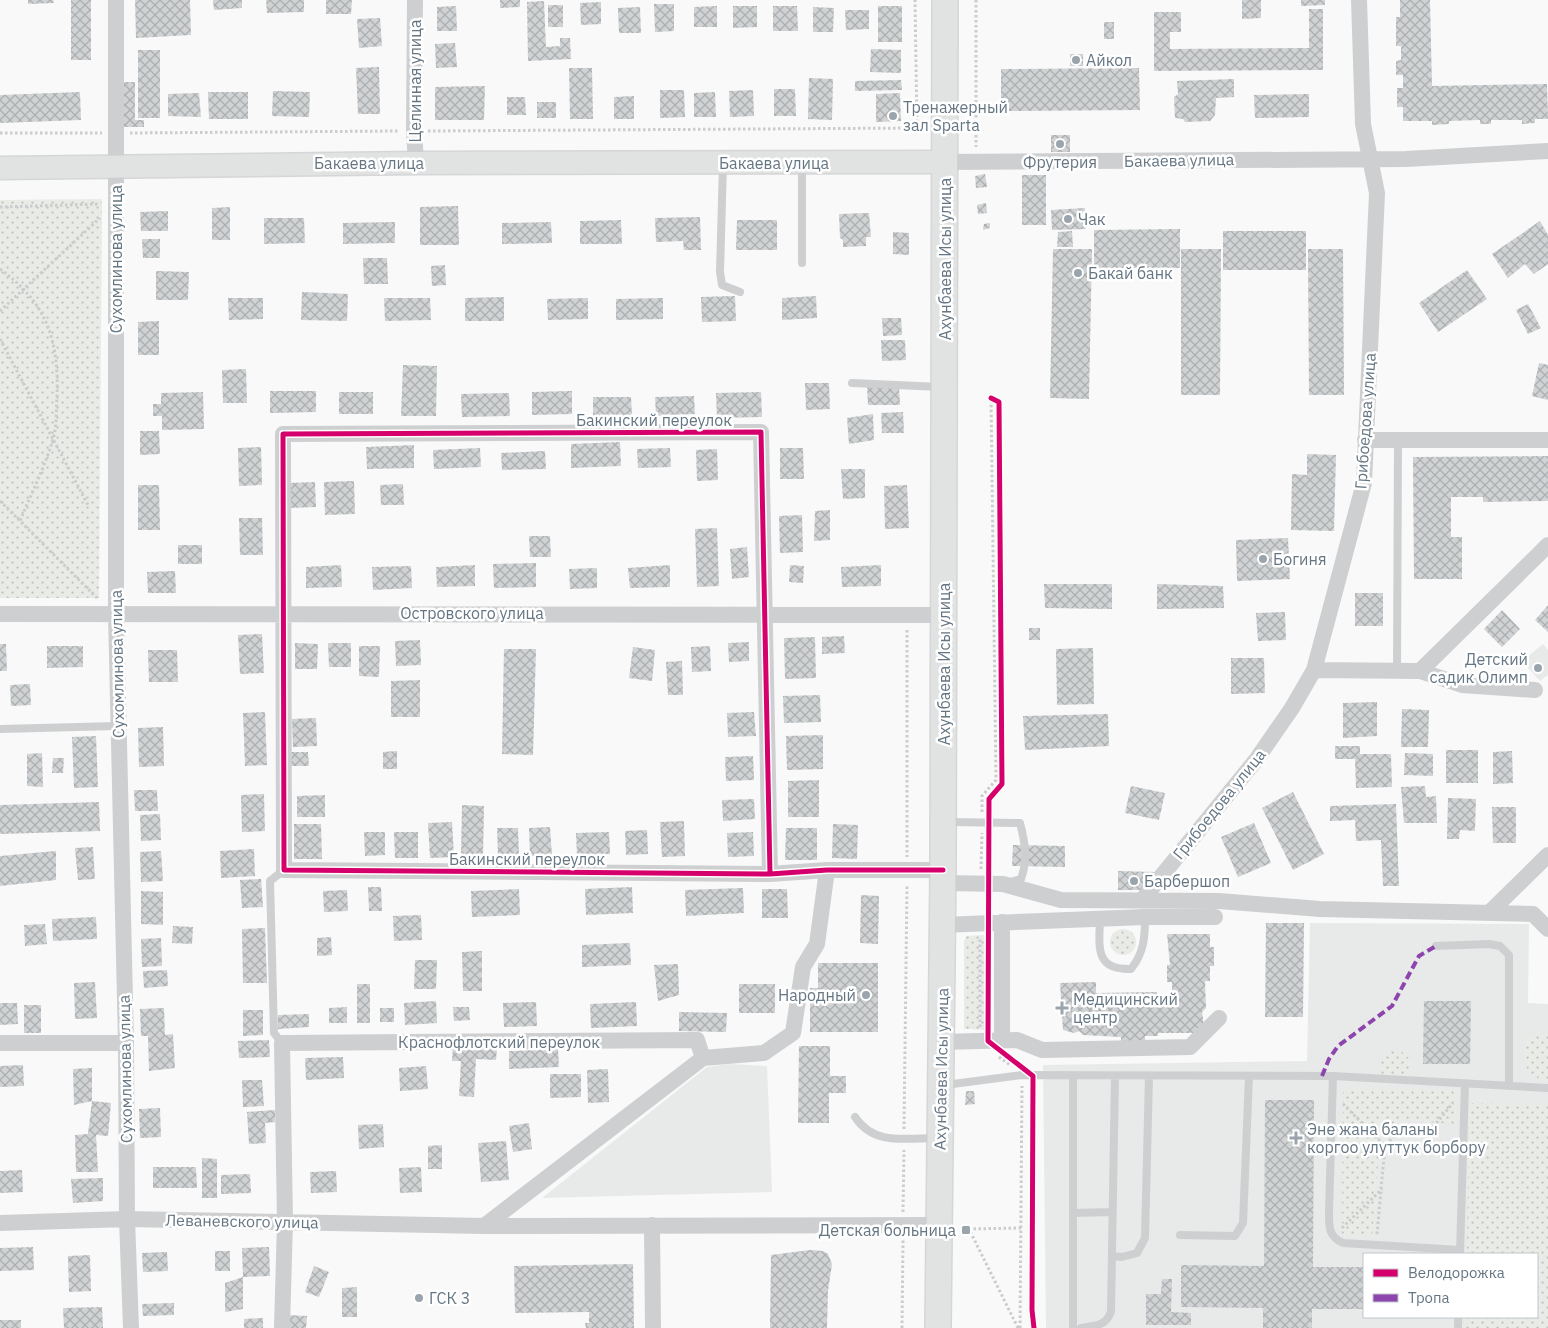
<svg xmlns="http://www.w3.org/2000/svg" width="1548" height="1328" viewBox="0 0 1548 1328" font-family="'IBM Plex Sans',sans-serif">
	<style>
		.built { fill: #e8e9e9; fill-rule: evenodd }
		.grass { fill: url(#grass-dots) }
		.building { fill: url(#building-cross-hatch) }
		.lines { fill: none; stroke-linecap: round; stroke-linejoin: round }
		.secondary-casing { stroke: #d5d6d7; stroke-width: 25 }
		.primary-casing { stroke: #d5d6d7; stroke-width: 28 }
		.path { stroke: #cbcccd; stroke-width: 3; stroke-dasharray: 2.5 2.5; stroke-linecap: butt }
		.lane { stroke: #cecfd0; stroke-width: 8 }
		.street { stroke: #cecfd0; stroke-width: 16 }
		.secondary { stroke: #e1e2e2; stroke-width: 22 }
		.primary { stroke: #e1e2e2; stroke-width: 25 }
		.quiet { stroke: #8e44ad; stroke-width: 4; stroke-dasharray: 8 4; stroke-linecap: butt }
		.cycleway-casing { stroke: #fff; stroke-width: 8 }
		.cycleway { stroke: #d6006c; stroke-width: 5 }
		.poi-dot { fill: #99a4ac; stroke: #fff; stroke-width: 2 }
		.labels { text-anchor: middle; stroke-width: 5; stroke-linejoin: round; paint-order: stroke }
		.poi-label { font-size: 16px; fill: #657683; stroke: #fff; text-anchor: start }
		.street-label { font-size: 16px; fill: #657683; stroke: #fff }
	</style>
	<defs>
		<pattern id="grass-dots" width="8" height="8" patternUnits="userSpaceOnUse" patternTransform="scale(1.25)"><rect width="8" height="8" fill="#e8ebe6"/><path d="M2 2h.1M6 6h.1" fill="none" stroke="#c0c3c0" stroke-width="1.8" stroke-linecap="round"/></pattern>
		<pattern id="building-cross-hatch" width="8" height="8" patternUnits="userSpaceOnUse" patternTransform="scale(1.25)"><rect width="8" height="8" fill="#d0d2d3"/><path d="M0 0l8 8M0 8l8-8" fill="none" stroke="#acafb1"/></pattern>
	</defs>
	<rect width="100%" height="100%" fill="#f9f9f9"/>
	<path class="built" d="M1543 644 1548 650V675L1540 681 1522 661Z
		M1310 923 1529 924 1528 1003 1548 1004V1328H1046L1043 1065 1307 1061ZM1364 1254H1537V1317H1364Z
		M729 1064 767 1066 772 1192 542 1198 707 1067Z"/>
	<path class="grass" d="M102 199 99 598H0V200Z
		M1110 942a13 13 0 1 1 26 0a13 13 0 1 1-26 0Z
		M984 935 989 942 990 1030 964 1029V942L966 936Z
		M1535 1034H1548V1081C1526 1078 1521 1061 1526 1041Z
		M1395 1050 1401 1051 1411 1060 1410 1076 1383 1077C1378 1065 1380 1052 1395 1050Z
		M1343 1089 1456 1090V1124L1399 1120 1380 1143 1372 1236H1342Z
		M1469 1103 1548 1105V1328H1463L1464 1317H1537V1254H1467Z"/>
	<path class="building" d="M28 0H53L54 3 28 4Z
		M71 0H91V60H71Z
		M135 0H190L191 35 136 38Z
		M213 0H242V8L214 10Z
		M266 0H304V12L267 13Z
		M326 0H352L351 14H326Z
		M500 0H520V7L500 8Z
		M1242 0H1261V18L1242 19Z
		M1301 0H1325V5L1301 6Z
		M1400 0H1430L1432 86 1547 84 1548 119H1535V123L1522 124V120H1491V124H1480V120L1449 121V124L1432 125V121H1403V107H1397V88H1403V75H1396V61L1401 60V46H1396V17H1400Z
		M544 1 546 47 560 46V38H570L571 59 528 61 527 2Z
		M601 2V24L581 25 580 3Z
		M654 4H674V31L655 32Z
		M548 5H563V27H548Z
		M456 6 457 31H437V7Z
		M717 6V27H694V7Z
		M733 6H757V27L733 28Z
		M773 6H797L798 31H773Z
		M878 6H902V42H878Z
		M640 7 641 33H619L618 8Z
		M813 7 834 8 833 32H813Z
		M1309 9H1323V70L1154 71V12H1181V32H1170V49L1309 48Z
		M845 10H869V29L846 30Z
		M380 18 382 46 359 48 357 19Z
		M1104 22H1114V39H1104Z
		M455 43 457 67 436 68 435 44Z
		M871 49 901 50V73L870 72Z
		M138 50H160V118H138Z
		M1070 54H1083V66H1070Z
		M379 67 380 114H358L356 68Z
		M569 68H592L593 119H570Z
		M1139 68 1140 110 1001 111V69Z
		M809 78 833 79 832 120 808 119Z
		M1234 79V97L1216 98 1215 115 1210 121 1185 122 1183 119 1175 118 1174 97 1178 94 1177 81Z
		M901 80 902 90 855 91V81Z
		M124 82H135V120H144V127H124Z
		M485 86 484 120H435V87Z
		M774 89H795L796 116H774Z
		M660 90H684L685 117 660 118Z
		M753 90 754 116 730 117 729 91Z
		M273 91 310 92 309 117 272 116Z
		M80 92 81 120 0 123V95Z
		M208 92H248V119H209Z
		M715 92 716 117H694V93Z
		M199 93 201 117 168 116V94Z
		M900 93 901 121 876 122V94Z
		M1309 94V117L1255 118 1254 95Z
		M634 96V119H614V97Z
		M507 97H525L526 115H507Z
		M537 102H556V118H537Z
		M1051 135H1070V152H1051Z
		M985 174 987 187 976 188 975 176Z
		M1022 175H1046V225H1022Z
		M986 203 987 213 978 214 977 205Z
		M458 206 459 245H420V207Z
		M230 207V240H212V208Z
		M1085 208 1086 229 1052 230 1051 210Z
		M168 211V231H141L140 212Z
		M869 213 871 237H866V246L843 247V240L840 238 839 214Z
		M700 217 701 250H684L683 241 656 242 655 218Z
		M264 218H304L305 243 264 244Z
		M621 220 622 244H580V221Z
		M737 220H777V250H736Z
		M1540 221 1548 235V264L1534 274 1525 264 1508 278 1492 254Z
		M395 222V243L343 244V223Z
		M551 222 552 243 502 244V223Z
		M990 223V228L983 230 984 224Z
		M1180 229V268H1094V230Z
		M1072 231 1073 247H1057L1058 232Z
		M1223 231H1306V270H1223Z
		M893 232 909 233V255L893 254Z
		M142 239H160V258H143Z
		M1053 249H1092L1089 399 1050 398Z
		M1181 249H1221L1220 395H1181Z
		M1308 249H1343L1344 395H1309Z
		M363 258H387L388 284H364Z
		M445 265 446 285 432 286 431 266Z
		M1467 270 1487 299 1438 332 1419 303Z
		M156 271 189 272 188 300H156Z
		M302 292 348 294 347 321 301 320Z
		M735 296 736 321 702 322 701 297Z
		M816 296 817 318 782 320V298Z
		M504 297V321H465V298Z
		M228 298H263V319L229 320Z
		M384 298H430L431 320 385 321Z
		M588 298V319L548 320 547 299Z
		M663 298V319L616 320V299Z
		M1528 304 1541 328 1528 334 1516 310Z
		M882 318H901L902 335 883 336Z
		M159 321V355H138V322Z
		M881 340H905L906 360 882 361Z
		M1539 363 1548 365V400L1532 396Z
		M403 365 437 366 436 416H401Z
		M246 369 247 403H223L222 370Z
		M805 383H829L830 409 806 410Z
		M899 386 900 405H868L867 387Z
		M270 391H316V412L270 413Z
		M572 391V414L532 415V392Z
		M203 392 204 429 162 430V416H153V404H161V393Z
		M339 392H373V414H339Z
		M761 392 762 417 717 418 716 393Z
		M509 393 510 416 462 417 461 394Z
		M694 396 695 414 656 416 655 397Z
		M593 397H631L632 416 593 417Z
		M903 412 904 433H882L881 413Z
		M873 414 874 440 849 444 847 418Z
		M140 431H159L160 454 140 455Z
		M620 442 621 466 571 468V444Z
		M414 445V468L367 469 366 447Z
		M261 447 262 485 239 486 238 448Z
		M480 448 481 467 434 469 433 450Z
		M670 448 671 467 638 468 637 449Z
		M780 448H803L804 479H780Z
		M717 449 718 480 697 481 696 450Z
		M545 451 546 469 502 470 501 453Z
		M1307 454 1336 455 1334 531 1291 530 1292 474 1307 475Z
		M1548 456V501L1483 502V497H1451V537H1462V579H1414L1413 457Z
		M841 469H865V498L843 499Z
		M354 481 355 514 325 515 324 482Z
		M315 482 316 507 289 508V483Z
		M403 484 404 505H381L380 485Z
		M138 485H159L160 530H138Z
		M907 485 909 528 885 529 884 486Z
		M830 510V540L814 541 815 511Z
		M802 515 803 552 780 553 779 516Z
		M239 518H262L263 555H240Z
		M717 528 719 586 697 587 695 529Z
		M529 536H550L551 557H530Z
		M1288 538 1290 579 1237 581 1236 540Z
		M178 545H202V564H178Z
		M747 547 749 577 732 579 730 549Z
		M536 563V587L494 588 493 564Z
		M341 565 342 587 306 588V567Z
		M475 565V586L437 587 436 567Z
		M670 565V587L630 588 628 568Z
		M790 565 804 566 803 583 789 582Z
		M881 565V586L842 587 841 567Z
		M411 566 412 588 373 590 372 567Z
		M597 568V588L570 589 569 569Z
		M175 571 176 593H148L147 572Z
		M1044 584H1112V609L1045 608Z
		M1157 584 1223 586 1224 608 1157 609Z
		M1355 593H1383V626H1355Z
		M1548 605V632L1535 620Z
		M1502 610 1520 629 1502 647 1484 629Z
		M1285 612 1286 640 1258 641 1256 613Z
		M1029 628H1040V640H1029Z
		M262 634 264 673 240 674 238 635Z
		M844 636 845 653 822 654V637Z
		M815 637 816 678 785 679 784 638Z
		M420 640 421 665 396 666 395 641Z
		M749 642V661L729 662 728 643Z
		M295 643 318 644 317 669H295Z
		M328 643H351V667H329Z
		M0 644H6L7 671H0Z
		M47 646H83V667L47 668Z
		M359 646H380L379 677 359 676Z
		M710 646 711 671 692 672 691 647Z
		M633 647 655 650 652 681 629 678Z
		M1093 648 1094 704 1057 705 1056 649Z
		M504 649H536L533 755 502 754Z
		M148 650H177L178 682H149Z
		M1231 658H1264L1265 693 1231 694Z
		M682 661 683 695H668L666 662Z
		M420 680V717H391V681Z
		M30 684 31 705 11 706 10 685Z
		M820 695 821 722 784 723 783 696Z
		M1377 702V736L1343 738V703Z
		M1402 709 1429 710 1428 747H1401Z
		M265 712 267 765 245 766 243 713Z
		M754 712 756 736 728 737 727 713Z
		M1108 714 1109 746 1025 750 1023 716Z
		M316 718 317 746 293 747 292 719Z
		M163 727 164 766 139 767 138 728Z
		M823 735V769L787 770 786 736Z
		M96 736 98 787 74 788 72 737Z
		M1335 746H1360V754H1391L1392 787 1356 788 1355 759H1335Z
		M1446 750H1478V783H1446Z
		M397 751V769H383V752Z
		M1512 751 1513 783 1493 784V752Z
		M290 752H308L309 766H290Z
		M42 753 43 787 27 786V754Z
		M1405 753 1433 754V776L1404 775Z
		M753 756 754 780 726 781 725 757Z
		M53 758H64L63 773H52Z
		M819 780V817H788V781Z
		M1131 786 1165 793 1159 820 1125 813Z
		M1425 786 1426 797 1436 796 1437 823H1404L1401 787Z
		M134 790H157L158 811H135Z
		M1293 792 1324 854 1293 870 1262 808Z
		M264 794 265 831 242 832 241 795Z
		M325 795V817H297V796Z
		M1448 798 1476 799 1475 831 1460 830 1459 839H1447Z
		M754 799 755 819 723 821 722 800Z
		M99 802 100 831 0 834V805Z
		M1396 804 1399 886H1383L1381 840 1356 841 1355 820 1330 821V806Z
		M462 805 484 806 483 857H461Z
		M1492 807H1516V843H1493Z
		M160 814 161 840 141 841 140 815Z
		M684 821 685 856 662 857 660 822Z
		M452 822 454 857 430 858 428 823Z
		M1254 823 1271 863 1238 877 1221 837Z
		M294 824H321L322 859H294Z
		M833 824 858 825 857 859 832 858Z
		M550 827 552 856H530L529 828Z
		M497 828H518L519 855H498Z
		M786 828H817V860H785Z
		M647 830 648 854 626 855 625 831Z
		M364 832H385V855L365 856Z
		M394 832H418V858H395Z
		M609 832 610 854 577 855 576 833Z
		M753 832 754 856 728 857 727 833Z
		M1013 845 1065 846V867L1012 866Z
		M93 847 95 879 78 880 75 848Z
		M254 849 255 876 221 878 220 851Z
		M56 851V880L0 886V856Z
		M161 851 163 881 141 882 140 852Z
		M1118 871 1155 872 1144 890H1118Z
		M261 879 263 907 242 908 240 880Z
		M368 887H381L382 911H369Z
		M632 887 633 913 586 915 585 889Z
		M743 888 744 913 686 916 685 890Z
		M519 889 520 915 472 917 471 891Z
		M762 889H787L788 918H762Z
		M347 890 348 911 324 912 323 891Z
		M141 891 163 892V925L141 924Z
		M861 895 879 896 878 944 860 943Z
		M421 915 422 940 394 941 393 916Z
		M96 917 97 939 53 941 52 919Z
		M1266 923H1304L1303 1017H1265Z
		M45 924 47 944 25 946 24 925Z
		M173 926 193 927 192 944 172 943Z
		M265 928 267 983H243L242 929Z
		M1167 934H1210V947H1214V966H1210V981H1205L1206 1008 1202 1012 1204 1025 1193 1033H1158V1036H1145V1041H1121V1037L1083 1035 1079 1031 1074 1033 1063 1030 1060 983 1096 982V993L1157 992V998H1172V982H1167V965H1170Z
		M331 937 332 955 317 956V938Z
		M161 938 162 966 142 967 141 939Z
		M630 943 631 965 582 967V945Z
		M482 951V991H463L462 952Z
		M415 960H437L436 989H414Z
		M818 963H878V1032H810V988H818Z
		M678 964 679 995 658 1001 654 965Z
		M167 970 168 986 144 988 143 971Z
		M95 982 97 1018 75 1019 74 983Z
		M357 984H370V1023H357Z
		M739 984H775V1013H739Z
		M436 1001 437 1023 405 1025 404 1003Z
		M1424 1001H1471L1470 1064H1423Z
		M536 1002 537 1026 504 1027 503 1003Z
		M636 1002 637 1026 591 1028 590 1004Z
		M0 1003H17L18 1024 0 1025Z
		M24 1005H41V1033H24Z
		M347 1007V1023H329V1008Z
		M453 1007H469L470 1020 454 1021Z
		M164 1008 165 1035 173 1034 175 1068 149 1071 148 1036H141L140 1009Z
		M380 1008H394V1022H380Z
		M243 1010H263V1035L243 1036Z
		M679 1012 727 1013 726 1032 679 1031Z
		M309 1014V1027L278 1029V1015Z
		M269 1040 270 1057 239 1058 238 1041Z
		M799 1046H830V1076H846V1093H829V1123H798Z
		M453 1047 497 1048 496 1060 476 1059 474 1097 459 1096 461 1061H452Z
		M558 1049 559 1067 509 1069V1051Z
		M343 1057 344 1078 306 1080 305 1058Z
		M23 1065 24 1086 0 1087V1066Z
		M426 1066 428 1089 400 1091 399 1068Z
		M92 1068V1101L74 1105 73 1069Z
		M608 1069 609 1102 588 1103 587 1070Z
		M550 1074H581V1097L550 1098Z
		M242 1080H262L264 1106 243 1107Z
		M966 1091H974L975 1104 965 1105Z
		M1265 1100H1314L1313 1267H1364V1309H1312V1328H1263V1308L1181 1307V1265L1264 1266Z
		M92 1101 111 1103 108 1136 96 1135 98 1172H76L75 1135 88 1134Z
		M160 1108 161 1137 140 1138 139 1109Z
		M275 1110V1122L265 1123 266 1143 249 1144 247 1112Z
		M529 1123 532 1149 513 1152 509 1126Z
		M383 1124 384 1147 359 1149 358 1125Z
		M506 1141 509 1180 481 1182 478 1143Z
		M442 1145V1169H428V1146Z
		M202 1158 217 1159V1198H202Z
		M153 1167H196L197 1188H153Z
		M421 1167 422 1192 400 1193 399 1168Z
		M22 1170 23 1192 0 1193V1171Z
		M336 1171 337 1192 311 1193 310 1172Z
		M250 1174 251 1193 221 1194V1175Z
		M103 1178V1201L73 1203 71 1179Z
		M33 1247 34 1270 0 1271V1248Z
		M269 1247 270 1276 243 1277 242 1248Z
		M810 1250 823 1251 828 1254 832 1264 828 1291 827 1328H770L771 1255Z
		M215 1251H230V1271H215Z
		M167 1252 168 1271 143 1272 142 1253Z
		M90 1255 91 1291 69 1292 68 1256Z
		M633 1264 634 1328H586L585 1323H589V1312L515 1313 514 1266Z
		M314 1266 329 1272 319 1297 305 1292Z
		M243 1277V1309L225 1312V1283Z
		M1162 1279H1172L1171 1312 1191 1313V1325H1146V1294H1161Z
		M357 1287V1317H342V1288Z
		M174 1303V1315L143 1316 142 1304Z
		M102 1307 103 1328H64L63 1308Z
		M287 1315 307 1316 306 1328H287Z
		M263 1318V1328H244V1319Z
		M0 1320H21V1328H0Z"/>
	<g class="lines">
		<defs>
			<path id="secondary" d="M0 168 416 163 945 162"/>
			<path id="primary" d="M938 1328 943 870 945 0"/>
		</defs>
		<use href="#secondary" class="secondary-casing"/>
		<use href="#primary" class="primary-casing"/>
		<path class="path" d="M976 0V147
			M963 127 975 128
			M428 131 917 128 915 0
			M0 133H102
			M130 133 399 131
			M0 207 100 204
			M0 269C47 303 59 340 57 397 56 411 57 426 53 439 45 467 31 494 20 521
			M0 311 100 218
			M0 339 88 505
			M0 501 97 598
			M907 630V857
			M982 812V796L996 780 991 398
			M981 869 982 833
			M980 1027V938
			M999 1057 1010 1065
			M1343 1104 1385 1146
			M904 1129 907 885
			M903 1212 904 1150
			M1342 1228 1382 1189
			M1377 1234 1385 1146 1397 1133H1428L1453 1103
			M902 1328 903 1240
			M1018 1328 969 1229 1021 1228
			M1020 1328 1022 1086"/>
		<path class="lane" d="M723 164 720 272 722 285 740 292
			M802 165V263
			M852 383 940 387
			M1397 671 1398 440
			M0 729 117 726
			M946 822 1020 823C1025 842 1028 860 1021 879L1010 882
			M1100 919C1099 948 1095 970 1131 969 1144 953 1145 937 1145 917
			M1436 946 1489 944 1500 946 1509 955V1086
			M282 1043 274 1033 270 881 284 870
			M1333 1076 1329 1212C1329 1226 1328 1236 1343 1243L1460 1250
			M945 1085 1022 1075 1333 1076 1548 1088
			M855 1117C874 1146 906 1138 938 1138
			M1073 1213 1111 1212
			M1180 1235 1235 1236 1243 1223 1249 1076
			M1460 1254 1465 1084
			M1113 1256 1122 1257 1137 1253 1145 1238 1149 1076
			M1073 1328V1076
			M1081 1328C1095 1326 1107 1326 1111 1311L1115 1076
			M1458 1328V1317"/>
		<path class="street" d="M116 0V613L126 1043 127 1219 131 1328
			M415 0 414 131 416 163
			M945 162 1406 159 1548 151
			M1365 440H1548
			M0 614 944 615
			M1314 670 1420 671 1548 545
			M1420 671 1462 685 1535 690
			M770 874 761 432 283 434 284 870 770 874 827 870H943
			M943 883 1003 884 1061 900 1219 901 1320 909 1533 914 1548 929
			M1142 900 1256 760 1292 708 1314 670 1364 483 1377 193 1363 124 1359 0
			M1490 912 1548 855
			M1002 922V1040
			M942 925 1145 917H1215
			M941 1042 1017 1040 1042 1050 1190 1047 1219 1018
			M0 1043H126
			M0 1223 127 1219 484 1226 939 1225
			M652 1225 653 1328
			M484 1226 703 1058 764 1053 793 1033 803 967 817 944 827 870
			M282 1328 285 1222 282 1043 697 1040 703 1058"/>
		<use href="#secondary" class="secondary"/>
		<use href="#primary" class="primary"/>
		<path class="quiet" d="M1322 1076 1329 1059 1338 1046 1392 1006 1419 956 1436 946"/>
		<defs>
			<path id="cycleway" d="M991 398 999 402 1002 784 989 799 988 1041 1033 1076 1032 1310 1034 1328
				M770 874 761 432 283 434 284 870 770 874 827 870H943"/>
		</defs>
		<use href="#cycleway" class="cycleway-casing"/>
		<use href="#cycleway" class="cycleway"/>
	</g>
	<g class="poi-dot">
		<circle cx="1076" cy="60" r="5"/>
		<circle cx="893" cy="116" r="5"/>
		<circle cx="1060" cy="144" r="5"/>
		<circle cx="1068" cy="219" r="5"/>
		<circle cx="1078" cy="273" r="5"/>
		<circle cx="1263" cy="559" r="5"/>
		<circle cx="1538" cy="668" r="5"/>
		<circle cx="1134" cy="881" r="5"/>
		<circle cx="866" cy="995" r="5"/>
		<path d="M1059.5 1000.5h5v5h5v5h-5v5h-5v-5h-5v-5h5z"/>
		<path d="M1293.5 1130.5h5v5h5v5h-5v5h-5v-5h-5v-5h5z"/>
		<rect x="961" y="1225" width="10" height="10" rx="2.5"/>
		<circle cx="419" cy="1298" r="5"/>
	</g>
	<g class="labels">
		<g class="poi-label">
			<text x="1086" y="66">Айкол</text>
			<text x="903" y="113">Тренажерный<tspan x="903" dy="18">зал Sparta</tspan></text>
			<text x="1060" y="168" text-anchor="middle">Фрутерия</text>
			<text x="1078" y="225">Чак</text>
			<text x="1088" y="279">Бакай банк</text>
			<text x="1273" y="565">Богиня</text>
			<text x="1528" y="665" text-anchor="end">Детский<tspan x="1528" dy="18">садик Олимп</tspan></text>
			<text x="1144" y="887">Барбершоп</text>
			<text x="856" y="1001" text-anchor="end">Народный</text>
			<text x="1073" y="1005">Медицинский<tspan x="1073" dy="18">центр</tspan></text>
			<text x="1307" y="1135">Эне жана баланы<tspan x="1307" dy="18">коргоо улуттук борбору</tspan></text>
			<text x="956" y="1236" text-anchor="end">Детская больница</text>
			<text x="429" y="1304">ГСК 3</text>
		</g>
		<g class="street-label">
			<text transform="translate(415 81) rotate(-90)" y="6">Целинная улица</text>
			<text transform="translate(1179 160) rotate(-1)" y="6">Бакаева улица</text>
			<text x="369" y="169">Бакаева улица</text>
			<text x="774" y="169">Бакаева улица</text>
			<text transform="translate(116 259) rotate(-90)" y="6">Сухомлинова улица</text>
			<text transform="translate(945 259) rotate(-90)" y="6">Ахунбаева Исы улица</text>
			<text x="654" y="426">Бакинский переулок</text>
			<text transform="translate(1365 421) rotate(-86)" y="6">Грибоедова улица</text>
			<text x="472" y="619">Островского улица</text>
			<text transform="translate(117 664) rotate(-91)" y="6">Сухомлинова улица</text>
			<text transform="translate(944 664) rotate(-90)" y="6">Ахунбаева Исы улица</text>
			<text transform="translate(1219 804) rotate(-51)" y="6">Грибоедова улица</text>
			<text x="527" y="865">Бакинский переулок</text>
			<text x="499" y="1048">Краснофлотский переулок</text>
			<text transform="translate(125 1069) rotate(-91)" y="6">Сухомлинова улица</text>
			<text transform="translate(941 1069) rotate(-89)" y="6">Ахунбаева Исы улица</text>
			<text transform="translate(242 1221) rotate(1)" y="6">Леваневского улица</text>
		</g>
	</g>
	<rect x="1363" y="1253" width="175" height="65" fill="#ffffff" stroke="#c1c8cd"/>
	<rect x="1373" y="1269" width="25" height="8" fill="#d6006c" stroke="#c1c8cd"/>
	<text x="1408" y="1278" font-size="15" fill="#657683">Велодорожка</text>
	<rect x="1373" y="1294" width="25" height="8" fill="#8e44ad" stroke="#c1c8cd"/>
	<text x="1408" y="1303" font-size="15" fill="#657683">Тропа</text>
</svg>
